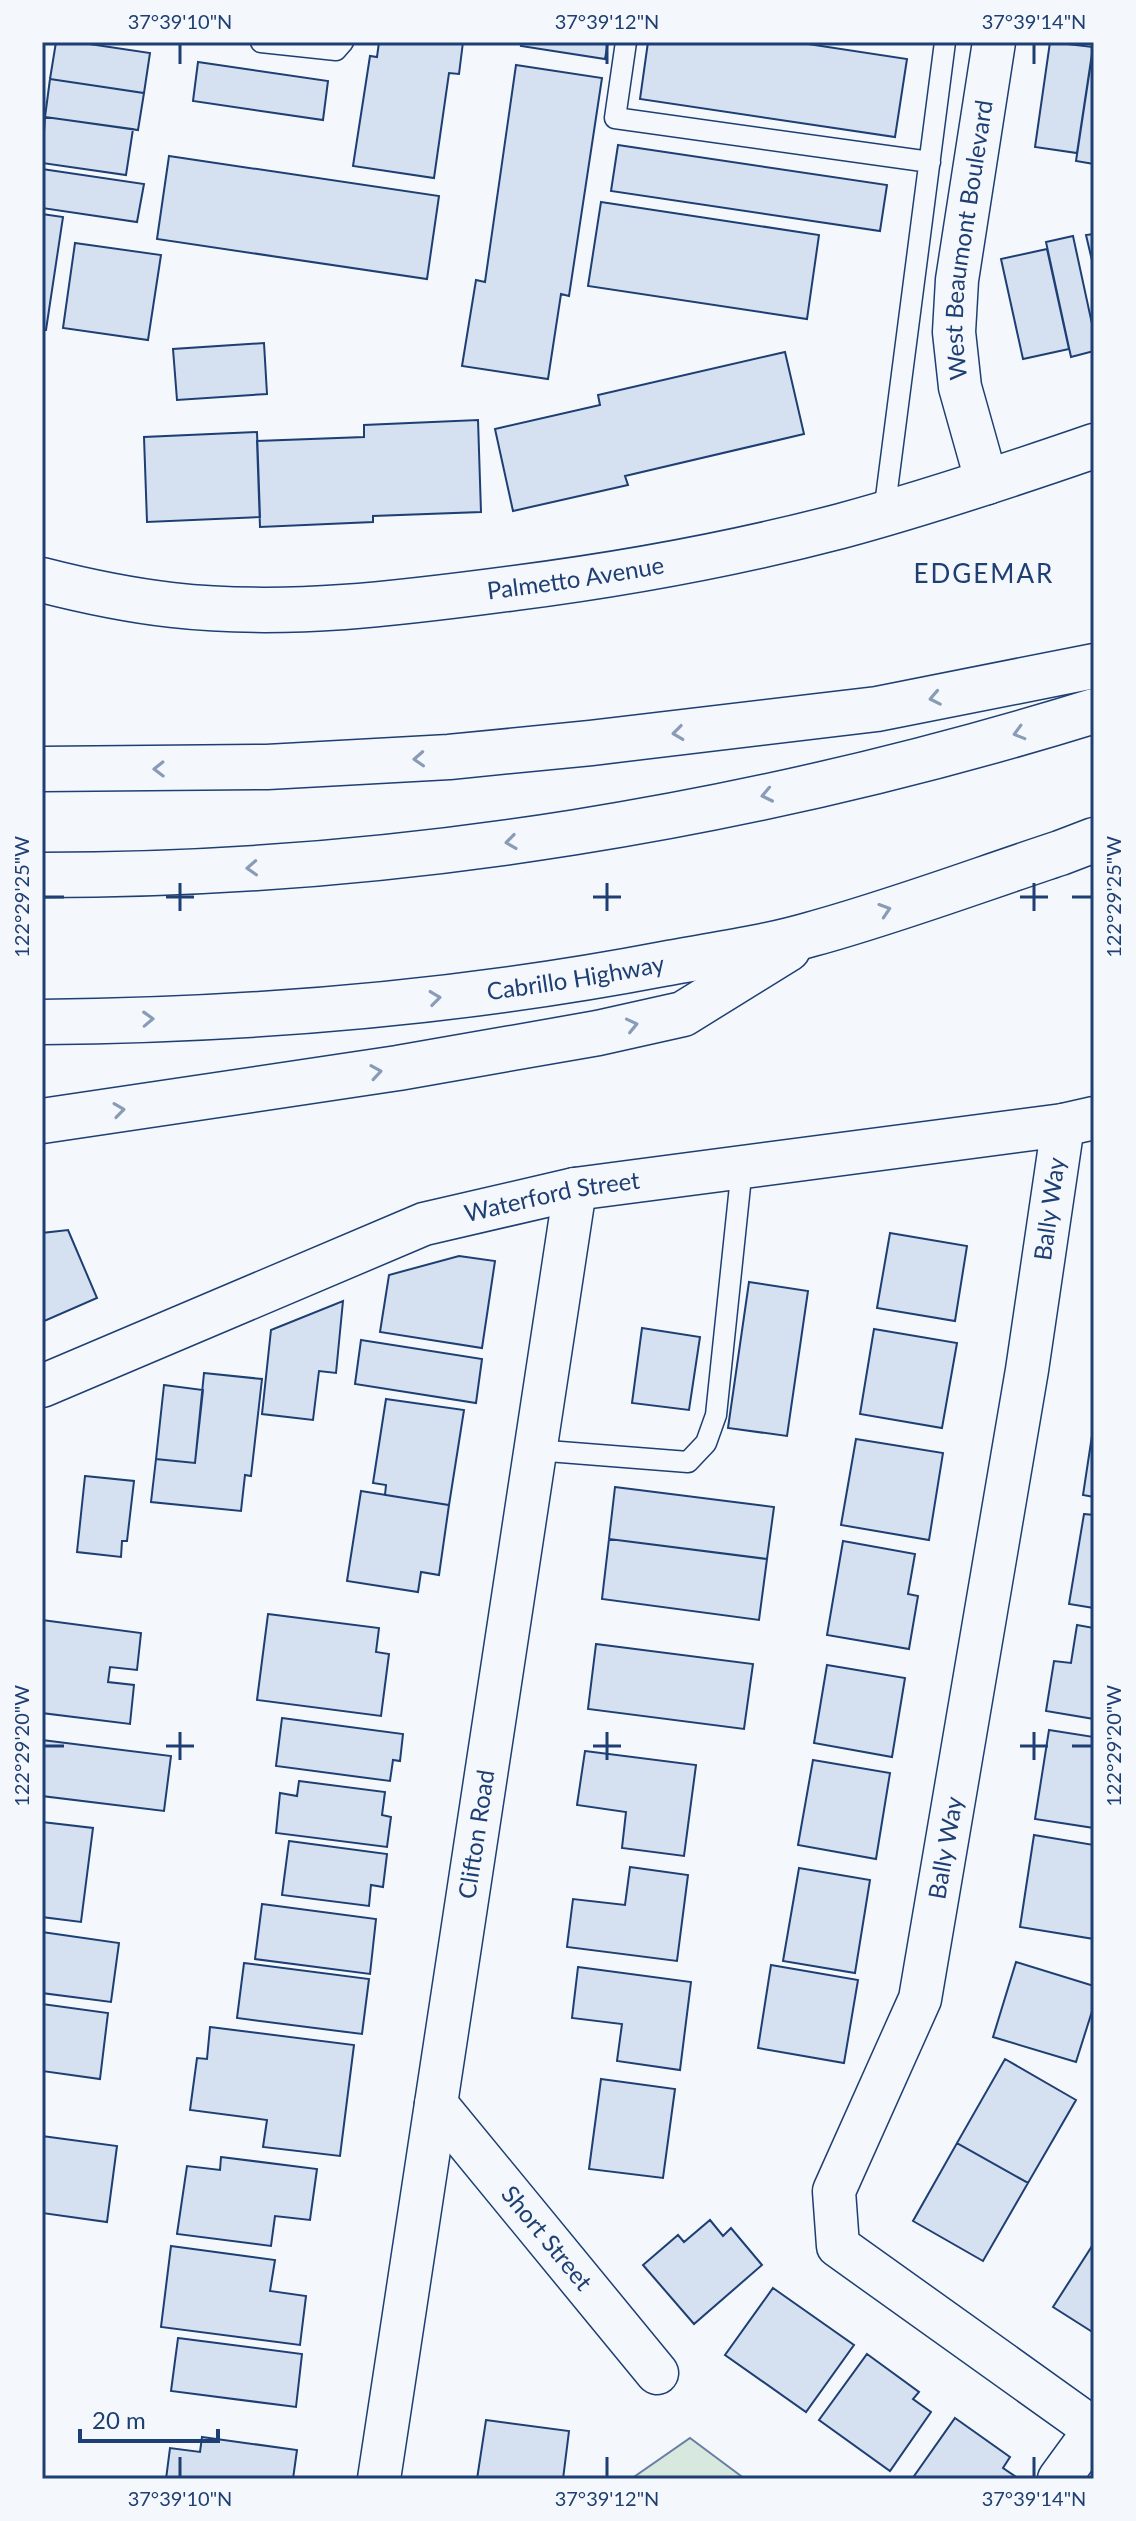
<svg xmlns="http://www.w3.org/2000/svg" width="1136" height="2521" viewBox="0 0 1136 2521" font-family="Lato,sans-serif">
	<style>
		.green { fill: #d7e8df; stroke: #687fa3; stroke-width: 2 }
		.building { fill: #d5e0f0; stroke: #1d3f73; stroke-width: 2 }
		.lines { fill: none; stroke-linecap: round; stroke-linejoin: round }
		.service-casing { stroke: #1d3f73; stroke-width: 23 }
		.minor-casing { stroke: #1d3f73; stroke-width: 45 }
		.tertiary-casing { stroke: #1d3f73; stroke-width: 47 }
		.motorway-casing { stroke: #1d3f73; stroke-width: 47 }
		.service { stroke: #f4f7fb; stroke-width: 20 }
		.minor { stroke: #f4f7fb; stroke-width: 42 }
		.tertiary { stroke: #f4f7fb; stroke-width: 44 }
		.motorway { stroke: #f4f7fb; stroke-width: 44 }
		.oneway { stroke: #889bb7 }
		.ticks { fill: none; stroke: #1d3f73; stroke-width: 3 }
		.labels { text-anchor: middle; stroke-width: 6; stroke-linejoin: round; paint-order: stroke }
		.street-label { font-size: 24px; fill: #1d3f73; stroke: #f4f7fb }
		.neighbourhood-label { font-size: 26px; letter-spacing: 2px; fill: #1d3f73; stroke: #f4f7fb }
		.neatline { fill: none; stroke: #1d3f73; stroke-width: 3 }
		.ticks-label { font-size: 20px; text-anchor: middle; fill: #1d3f73 }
	</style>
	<rect width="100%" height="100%" fill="#f4f7fb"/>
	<path class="green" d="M690 2438 745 2479H631Z"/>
	<path class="building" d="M56 42H76L150 53 144 93 50 79Z
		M379 42H463L459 74 449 73 434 178 353 166 370 56 377 57Z
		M522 42H608L605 59 521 46Z
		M648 42H795L907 59 895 137 640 99Z
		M1050 42 1093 47 1077 153 1035 147Z
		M1094 42V164L1076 161Z
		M198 62 328 81 323 120 193 101Z
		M516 65 602 78 569 296 561 294 548 379 462 366 476 280 485 282Z
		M50 79 144 93 138 130 45 117Z
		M45 117 133 129 126 175 42 163Z
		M618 145 887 185 880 231 611 191Z
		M169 156 439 196 427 279 157 239Z
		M42 169 144 184 137 222 42 208Z
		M601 202 819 235 807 319 588 286Z
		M42 214 63 217 46 330H42Z
		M1094 234V269L1086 235Z
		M1073 236 1094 333V351L1071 357 1046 242Z
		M75 243 161 255 148 340 63 328Z
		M1047 249 1069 349 1023 359 1001 259Z
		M264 343 267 394 177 400 173 349Z
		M785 352 804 434 625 476 628 485 513 511 495 429 600 405 598 395Z
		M478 420 481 512 373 516V522L260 527 257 441 364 437V425Z
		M257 432 260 517 147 522 144 437Z
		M68 1230 97 1298 42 1322V1233Z
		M890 1233 967 1246 955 1321 877 1308Z
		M459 1256 495 1261 482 1348 380 1332 389 1275Z
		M749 1282 808 1291 787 1436 728 1428Z
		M343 1301 336 1373 319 1371 313 1420 262 1414 271 1330Z
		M642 1328 700 1337 689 1410 632 1403Z
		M874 1329 957 1343 942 1428 860 1414Z
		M361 1340 482 1359 476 1403 355 1384Z
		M204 1373 262 1379 251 1476 245 1475 241 1511 151 1502 156 1459 195 1463Z
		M164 1385 203 1390 195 1463 156 1459Z
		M386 1399 464 1410 449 1505 385 1495 386 1485 373 1483Z
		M1093 1429H1094V1497L1083 1495Z
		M856 1439 943 1453 929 1540 841 1525Z
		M85 1476 134 1481 127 1541H122L121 1557 77 1552Z
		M615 1487 774 1507 767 1559 609 1539Z
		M361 1491 449 1505 439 1575 421 1572 418 1592 347 1581Z
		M1084 1514 1094 1515V1608L1069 1604Z
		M609 1539 767 1559 759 1620 602 1599Z
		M843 1541 915 1554 908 1594 918 1596 909 1649 827 1635Z
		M268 1614 379 1628 376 1652 389 1654 381 1716 257 1700Z
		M42 1620 141 1633 137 1670 110 1667 108 1682 134 1685 130 1724 42 1713Z
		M1077 1625 1094 1628V1719L1046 1711 1054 1661 1071 1663Z
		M596 1644 753 1664 744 1729 588 1709Z
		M827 1665 905 1678 892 1757 814 1743Z
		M282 1718 403 1734 400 1761 393 1760 390 1781 276 1766Z
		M1049 1730 1094 1737V1828L1035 1819Z
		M42 1740 171 1756 164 1811 42 1796Z
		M585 1751 696 1765 684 1856 622 1848 626 1812 577 1805Z
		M813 1760 890 1773 876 1859 798 1845Z
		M299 1781 385 1792 382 1815 391 1817 387 1847 276 1833 280 1793 297 1796Z
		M42 1822 93 1828 81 1922 42 1917Z
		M1034 1835 1094 1845V1939L1020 1927Z
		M289 1841 387 1854 383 1887 371 1885 369 1906 282 1895Z
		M630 1867 688 1875 677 1961 567 1947 573 1899 625 1905Z
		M799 1868 870 1880 855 1973 783 1961Z
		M262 1904 376 1919 370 1974 255 1959Z
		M42 1932 119 1943 111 2002 42 1993Z
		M1016 1962 1094 1986V2005L1076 2062 993 2037Z
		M244 1963 369 1979 362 2034 237 2018Z
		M771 1965 858 1980 844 2063 758 2048Z
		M578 1967 691 1982 680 2070 617 2061 622 2024 572 2018Z
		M42 2004 108 2013 100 2079 42 2071Z
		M210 2027 354 2045 340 2156 263 2147 267 2120 190 2110 197 2058 207 2059Z
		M1005 2059 1076 2100 1028 2183 957 2143Z
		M601 2079 675 2089 663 2178 589 2169Z
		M42 2136 117 2146 107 2222 42 2213Z
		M957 2143 1028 2183 983 2261 913 2221Z
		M221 2157 317 2169 310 2220 275 2216 271 2246 177 2234 187 2166 220 2170Z
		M710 2220 723 2236 731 2228 762 2265 694 2324 643 2265 678 2235 684 2242Z
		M1094 2243V2333L1053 2307Z
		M171 2246 275 2260 270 2291 306 2296 300 2345 161 2327Z
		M773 2288 854 2345 806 2412 725 2355Z
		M178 2338 302 2354 296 2407 171 2391Z
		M867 2354 919 2392 913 2399 931 2412 890 2471 819 2420Z
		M955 2418 1010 2457 1003 2468 1019 2479H912Z
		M486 2420 569 2431 563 2479H477Z
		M202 2437 297 2450 293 2479H166L170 2448 200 2452Z"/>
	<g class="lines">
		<defs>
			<path id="service" d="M261 42 336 50 343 42
				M626 42 615 118 930 162
				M884 513 945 42
				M535 1450 688 1462 706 1443 716 1415 742 1167"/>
			<g id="minor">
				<path id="s1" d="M987 483 960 387 954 332 957 280 994 42"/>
				<path d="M1063 1125 1027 1370 920 1999 834 2191 838 2246 1094 2429"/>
				<path id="s2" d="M42 1386 424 1224 575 1189 1063 1125 1094 1118"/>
				<path id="s3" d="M436 2104 657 2373"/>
				<path id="s4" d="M379 2479 575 1189"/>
				<path d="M1059 2479 1094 2431"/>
			</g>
			<g id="tertiary">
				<path id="s5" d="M42 580C85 591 128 600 172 605 286 618 402 603 515 588 624 574 734 554 841 526 926 503 1010 475 1094 446"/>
			</g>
			<g id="motorway">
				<path d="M42 769 267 767 449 757 591 743 877 709 1094 666"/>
				<path d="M42 875C398 875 754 816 1094 711"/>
				<path id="s6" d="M42 1022C250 1020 459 1003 663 964 713 955 764 948 812 934 896 911 978 880 1060 853L1094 840"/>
				<path d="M42 1121 398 1068 598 1033 683 1014 788 949"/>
			</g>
		</defs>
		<use href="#service" class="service-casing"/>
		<use href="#minor" class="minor-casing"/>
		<use href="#tertiary" class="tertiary-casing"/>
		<use href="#motorway" class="motorway-casing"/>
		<use href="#service" class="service"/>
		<use href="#minor" class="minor"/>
		<use href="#tertiary" class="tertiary"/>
		<use href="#motorway" class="motorway"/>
	</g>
	<defs><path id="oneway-chevron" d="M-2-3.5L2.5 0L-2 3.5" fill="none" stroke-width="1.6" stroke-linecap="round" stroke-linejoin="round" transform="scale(2)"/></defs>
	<g class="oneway">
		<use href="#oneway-chevron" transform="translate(935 698) rotate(169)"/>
		<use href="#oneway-chevron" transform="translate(678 733) rotate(173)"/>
		<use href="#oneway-chevron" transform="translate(1019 733) rotate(164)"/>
		<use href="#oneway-chevron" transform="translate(419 759) rotate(177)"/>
		<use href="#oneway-chevron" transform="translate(159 769) rotate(179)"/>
		<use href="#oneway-chevron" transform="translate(767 795) rotate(168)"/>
		<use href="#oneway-chevron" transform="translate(511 842) rotate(172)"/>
		<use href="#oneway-chevron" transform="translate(252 868) rotate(177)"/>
		<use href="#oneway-chevron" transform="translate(885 910) rotate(-18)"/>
		<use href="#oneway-chevron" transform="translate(435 998) rotate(-7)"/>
		<use href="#oneway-chevron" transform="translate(148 1019) rotate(-2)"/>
		<use href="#oneway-chevron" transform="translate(632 1025) rotate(-13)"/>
		<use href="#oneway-chevron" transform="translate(376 1072) rotate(-9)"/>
		<use href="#oneway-chevron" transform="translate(119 1110) rotate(-8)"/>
	</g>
	<path class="ticks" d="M180 44V64M607 44V64M1034 44V64M180 883V911M607 883V911M1034 883V911M44 897H64M166 897H194M593 897H621M1020 897H1048M1072 897H1092M180 1732V1760M607 1732V1760M1034 1732V1760M44 1746H64M166 1746H194M593 1746H621M1020 1746H1048M1072 1746H1092M180 2457V2477M607 2457V2477M1034 2457V2477"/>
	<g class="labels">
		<g class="street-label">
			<text dy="8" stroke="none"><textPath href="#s1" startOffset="248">West Beaumont Boulevard</textPath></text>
			<text dy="8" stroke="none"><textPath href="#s5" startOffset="538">Palmetto Avenue</textPath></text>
			<text dy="8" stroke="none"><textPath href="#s6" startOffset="536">Cabrillo Highway</textPath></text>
			<text dy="8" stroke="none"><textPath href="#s2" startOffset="546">Waterford Street</textPath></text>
			<text transform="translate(1050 1209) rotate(-82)" y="8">Bally Way</text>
			<text dy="8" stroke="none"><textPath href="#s4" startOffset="652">Clifton Road</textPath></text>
			<text transform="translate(946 1848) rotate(-80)" y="8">Bally Way</text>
			<text dy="8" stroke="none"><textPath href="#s3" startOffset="174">Short Street</textPath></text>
		</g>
		<g class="neighbourhood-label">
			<text x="984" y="583">EDGEMAR</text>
		</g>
	</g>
	<rect width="1136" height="2521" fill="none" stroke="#f4f7fb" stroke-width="88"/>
	<path d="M80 2429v12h138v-12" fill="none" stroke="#1d3f73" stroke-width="4"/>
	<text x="92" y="2429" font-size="24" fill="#1d3f73" stroke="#f4f7fb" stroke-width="6" paint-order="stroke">20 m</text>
	<rect x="44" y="44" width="1048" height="2433" class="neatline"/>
	<g class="ticks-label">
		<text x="180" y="29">37°39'10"N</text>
		<text x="607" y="29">37°39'12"N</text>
		<text x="1034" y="29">37°39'14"N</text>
		<text transform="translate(1114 897) rotate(-90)" y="7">122°29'25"W</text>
		<text transform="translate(22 897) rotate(-90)" y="7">122°29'25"W</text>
		<text transform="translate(22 1746) rotate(-90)" y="7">122°29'20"W</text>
		<text transform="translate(1114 1746) rotate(-90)" y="7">122°29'20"W</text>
		<text x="180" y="2506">37°39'10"N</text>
		<text x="607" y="2506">37°39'12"N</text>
		<text x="1034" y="2506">37°39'14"N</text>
	</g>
</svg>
